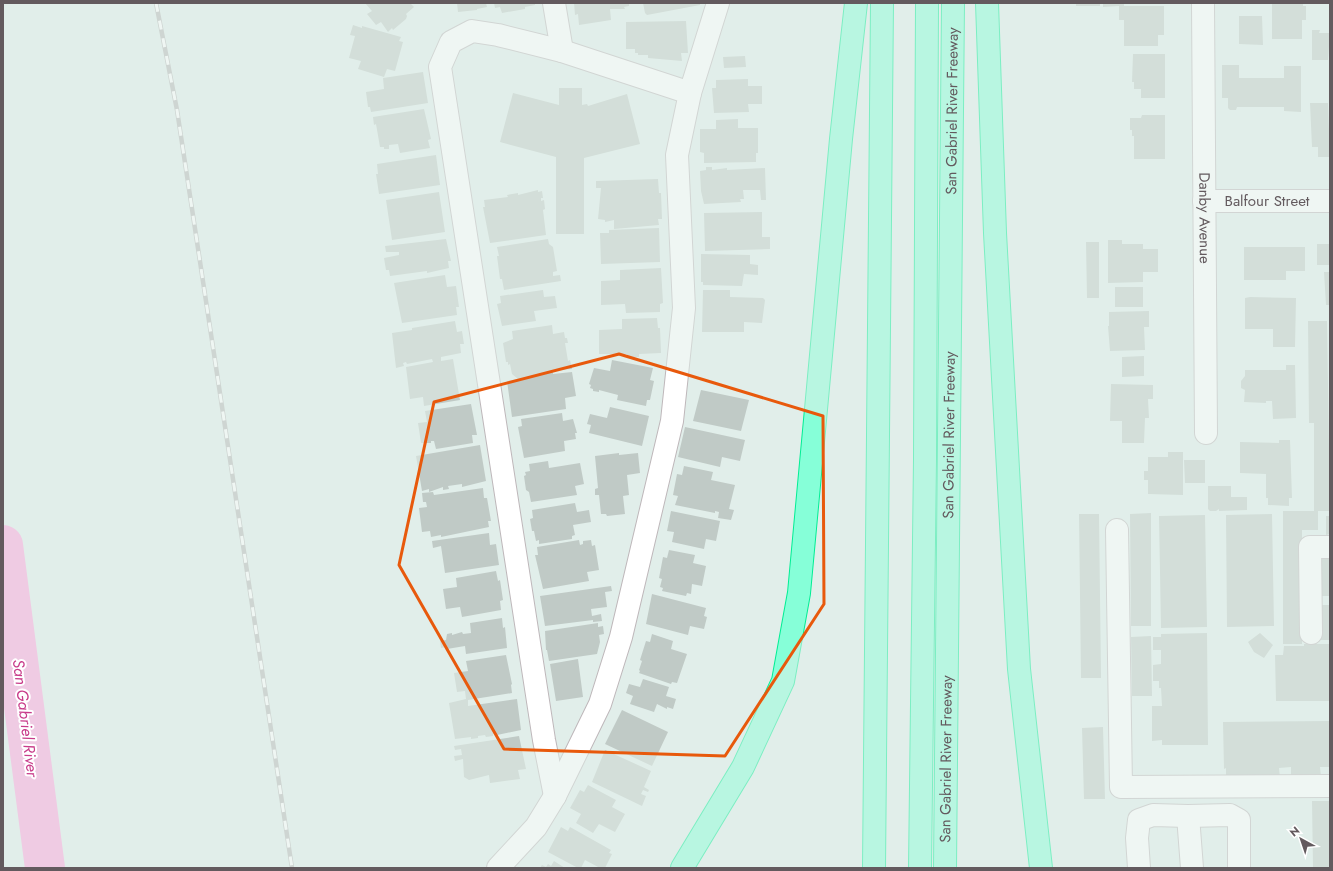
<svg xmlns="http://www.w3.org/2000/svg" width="1333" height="871" viewBox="0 0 1333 871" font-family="Jost,sans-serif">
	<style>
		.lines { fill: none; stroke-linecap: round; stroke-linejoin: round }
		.river { stroke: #ff9fdc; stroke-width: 40 }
		.building { fill: #c0cac6 }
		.minor-casing { stroke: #beb7ba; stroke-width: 24 }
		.highway-casing { stroke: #00ee94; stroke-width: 24 }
		.minor { stroke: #fff; stroke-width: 22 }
		.highway { stroke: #86ffd8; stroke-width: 22 }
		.rail-casing { stroke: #b6b5b6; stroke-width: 4.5 }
		.rail { stroke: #fff; stroke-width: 3; stroke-dasharray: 9; stroke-linecap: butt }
		.marked { fill: none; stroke: #e8590c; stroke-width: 3; stroke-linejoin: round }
		.labels { text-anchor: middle; stroke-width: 4; stroke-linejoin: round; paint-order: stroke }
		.street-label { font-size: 15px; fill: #635a5e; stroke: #fff }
		.water-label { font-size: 16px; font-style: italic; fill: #c83c8a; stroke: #fff }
	</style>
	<rect width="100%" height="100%" fill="#e1eeea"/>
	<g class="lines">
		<path class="river" d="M3 545 45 868"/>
	</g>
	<path class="building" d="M365 3H410L414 7 406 14 407 16 406 19 393 30 392 28 388 32 381 22 376 25 367 14 372 11Z
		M457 3H486L487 7 477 9V10L458 12Z
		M494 3H535V5L525 7V9L502 13 500 7 495 8Z
		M574 3H629V6L624 7 625 9H610L611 20 579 25 578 14 575 15Z
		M643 3H700V5L647 15 645 13Z
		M1076 3H1100V6H1076Z
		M1103 3H1124V6H1164V35H1158V46H1124V20H1119V6L1103 7Z
		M1272 3H1303V6H1306V20H1302V39H1272Z
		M1239 16H1262L1263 45 1239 44Z
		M686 21 688 53H681L682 61 648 58V55H638V53H635V49H626V22Z
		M353 25 362 28V26L401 37 399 41 403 42 395 71 387 69 384 77 358 69 361 61 349 58 355 36 350 35Z
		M1312 30H1320L1319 33H1330L1328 60H1312Z
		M1133 54H1165V98H1141V89H1134V82H1132Z
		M745 56 746 67 724 68 723 57Z
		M1222 65H1239V78H1284V66H1301V112L1284 111V107H1237L1236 110H1230L1228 108V98H1222Z
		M423 72 428 103 371 112 370 107H368L366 92 384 89 383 78Z
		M748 79V86H762V104H748L749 112 714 113 712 88H716V80Z
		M559 88H582V105L587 104 588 106 627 94 640 144 584 158V234H556V157L500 142 513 93 559 105Z
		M1310 103H1328L1330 157H1318V147H1312Z
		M424 109 431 139 428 140 430 148 400 153 398 144 389 145V149H384V147H380L376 124 374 125 373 117Z
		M1142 115H1165V159H1134V136H1132V130H1130V118H1141Z
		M738 119V128H758V153H756V162L704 163V153L700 152V129H716V120Z
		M436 155 440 185 379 194 376 174H378L377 164Z
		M706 167H712V170L727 168V170L765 168 766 200H761L760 190H743L744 199H740L741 202 704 204 701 191 700 171 706 170Z
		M658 179 659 193H661L662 219H658L659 225 614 229V220L605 222V220L598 219 601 188H596V181Z
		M538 190V192L542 191 543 198H541V201L544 200 545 209 543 210 546 235 490 243 483 207H485L484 200 508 197 507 195 518 193V195Z
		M439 192 445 232 392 240 386 200Z
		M762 212V237H770V249L705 251 704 213Z
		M659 228 660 262 601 264 600 233H609V230Z
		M446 239 451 261H448L449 268 427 273V271L390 276 389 270H386L384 258 399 255V252H386L385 246Z
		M548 239 549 244 553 247 557 271 553 272V276L560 275 561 281 504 290 502 279H500L497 256H499L497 247Z
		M1108 240H1122V244H1143V249H1158V272H1143V282L1108 283Z
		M1086 242H1099V298H1087Z
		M1317 244H1330V265H1317Z
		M1244 247H1305V271H1286V280H1244Z
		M701 254 750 255V264L758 265V275L744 274 742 286 703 285V282H701Z
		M661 268 663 303 660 304V312L626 313 625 304 601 305V281L620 280V270Z
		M1324 272H1330V305H1326Z
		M445 275 447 287 456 286 459 307H456L457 315 402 323 394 283Z
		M1115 287H1143V307H1115Z
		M543 290 544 297 555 296 557 308 534 311 536 321 502 326 497 304 501 303 500 296Z
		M703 290H730V297L763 298 765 300 762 323 744 322V332H702Z
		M1250 297 1296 298 1295 347H1273V329H1245V298Z
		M1149 311V327H1144L1145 350 1110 351 1108 326H1109V312Z
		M657 318 658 328H660L661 353 639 354V357H627V354H599V330L622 329V319Z
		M455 321 457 332 462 331 464 344H460L461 353 441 357V361L453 359 460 400 424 406 423 397 410 399 406 367 433 362 432 359 407 364 406 362 403 363 404 366 396 368 392 333 412 330V328Z
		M1308 321H1327L1330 511H1318V530H1302V644H1283V511H1314V423H1309Z
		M552 325 553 334 564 332 565 338H567L568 343H565L568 361 570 360 572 369 553 370V374L572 372 576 396 565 398 566 409 512 417 507 381 518 379 512 374 510 364 508 365V362H506L503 343 513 339 512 331Z
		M1144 356V376L1122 377V357Z
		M612 360 653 368 650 380 654 381 650 400H647L646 406 617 400 618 395 599 390V392L593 391V389L590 388 591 385 589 384 594 368 610 371Z
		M1286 365H1295L1296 418 1273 419 1272 401H1266V403L1244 402 1245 390 1241 388V381L1245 376V370H1286Z
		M1111 384 1153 385V399H1148L1149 418H1145L1144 443H1122V421H1110Z
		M701 390 749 400 741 431 693 421Z
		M471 404 477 435H472L473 443 436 449 434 441H431V443H421L418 423 427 422 425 411Z
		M610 407 649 416 642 446 589 433 591 425 587 424 590 414 607 418Z
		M562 413 563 421 573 419 577 433H575L576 439 564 441 565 451 524 458 518 427 522 426 521 419Z
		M685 427 745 440 740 461 722 457 720 467 678 457Z
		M1279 440H1290L1292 498H1289V506L1268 505V498H1266V474L1240 473V442L1279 443Z
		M480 445 486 481 462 487V484L448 486 449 489 443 490V487L429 492V489L422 491 416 456Z
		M1168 452H1183V495L1148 494V480H1144V471H1148V457H1168Z
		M619 453V455L638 453 640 473 627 475 629 495 623 496 625 514 607 516 606 514H601L599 495H595V489L598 488 595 456Z
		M1184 460H1205V483H1185Z
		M548 461 549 468 580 463 584 484 575 486 577 495 531 502 529 492 526 490 524 476 526 475 525 472 530 471 529 464Z
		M684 466 713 472 711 480 735 485 729 509 734 510 731 520 718 518 719 512 715 511V513L675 505 678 496 673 495 677 474 682 475Z
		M1208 486H1231V497H1247V510L1219 511V509L1216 511H1210L1208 509Z
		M483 488 484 498H487L491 521H488L489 527 441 537V535L431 537 430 531 422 532 419 508 427 507 426 502H423L422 493 433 492 434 495Z
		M575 503 577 512 589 510 591 522 573 525 575 535 572 536V539L539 544V540L536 541 534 531H532L530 519 533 518 532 510Z
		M671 511 720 521 716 541 706 539 704 549 672 542 674 532 667 531Z
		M1151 513V626H1131L1130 514Z
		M1079 514H1099L1101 678H1081Z
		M1272 514 1274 626 1227 627 1226 515Z
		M1205 515 1207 627 1161 628 1159 516Z
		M1326 516H1330V534L1326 535Z
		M489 533 490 545 496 544 499 565 445 573 441 546 433 548 432 541Z
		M579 540 580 545 583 544V541L591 540 592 546 595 545 599 570 587 572 589 581 543 589 535 555H538L537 547Z
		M669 550 695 555 693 563 706 566 702 586 692 584 691 594 687 593 686 596 662 591 663 588 660 587 662 579 659 578 663 557 667 558Z
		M1321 554H1330V596H1321Z
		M496 571 498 581 500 580 503 600 500 601 501 610 462 617 460 607 446 609 443 589 457 587 456 578Z
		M611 586 612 591 605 592 607 607 591 609 592 616 601 614 602 621 593 622V620L545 626 540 596Z
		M652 594 706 608 704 616 707 617 704 629 690 626 688 635 646 624Z
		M1320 605H1330V640H1321Z
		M502 618 503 628 505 627 507 648 466 654 465 646 447 649 446 647 441 648 440 641 446 640 447 634 452 633V635L462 632 463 634 471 633 470 623Z
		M598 623V627L603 626 604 634 599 635 600 642 597 654 549 661 547 650H546L545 631Z
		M1207 633 1208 745H1162V740L1152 741V706H1162L1161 688H1159V681H1153V665L1161 664V650H1153V637H1161V634Z
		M1260 633 1273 645 1264 658 1254 652 1248 642Z
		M652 634 673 641 671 649 687 654 677 683 672 682 671 684 639 673 640 671 639 670 642 661 640 660 646 641 650 642Z
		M1151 636 1152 696H1132L1131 637Z
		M1304 644H1330V701H1276L1275 655H1283L1284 646H1304Z
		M506 655 512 684 511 685 512 693 468 700V706L517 699 521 730 497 735 493 734V736L486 737 485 735 478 736V738L471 739V737L455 739 449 703 466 699 465 691 457 692 454 673 468 671 466 661Z
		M578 659 583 697 556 701 550 664Z
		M643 679 669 687 666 696 676 699 673 709 667 707V709L657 704 654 712 630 704 633 696 626 693 629 684 640 687Z
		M622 710 668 732 652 766 605 744Z
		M1330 721V767H1320L1321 777H1291V767L1279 768 1280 778H1226V768L1224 769 1223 722Z
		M1103 727 1105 799H1084L1082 728Z
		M519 736 526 769 518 770 520 779 490 783 489 775 469 780 464 777 463 759 455 761 454 756 462 755 461 749 455 750 454 746Z
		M605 750 651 771 644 787 649 790 648 792 643 790 641 794 646 796 642 806 592 782Z
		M588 785 616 800 612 807 625 814 615 832 599 824 593 833 576 823 581 814 570 808 580 790 584 792Z
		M1312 801H1330V868H1313Z
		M561 827 568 831 570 827 611 850 609 853 612 854 605 868H600L585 860 581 868H578L548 852Z
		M554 861 565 868H540L542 865 546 867 548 864 551 866Z"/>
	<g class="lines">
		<defs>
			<g id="minor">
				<path d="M554 3 562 51"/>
				<path id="s1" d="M1203 3 1206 433"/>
				<path id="s2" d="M1204 201H1330"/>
				<path d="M1117 530 1121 787 1330 786"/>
				<path d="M1311 633 1310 547H1330"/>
				<path d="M555 796 544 740 440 67 451 42 472 31 498 35 562 51 690 93"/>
				<path d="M1188 816 1192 868"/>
				<path d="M498 868 536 827 555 796 600 704 621 637 672 421 684 308 677 155 690 93 718 3"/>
				<path d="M1139 868 1137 838 1139 820 1153 815 1188 816 1230 815 1239 820V868"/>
			</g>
			<g id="highway">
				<path d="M987 3 995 233 1019 669 1041 868"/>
				<path d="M682 868 743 767 783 681 799 593 841 139 856 3"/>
				<path d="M874 868 882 3"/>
				<path d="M920 868 925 459 927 3"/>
				<path id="s3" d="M945 868 953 3"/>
			</g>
		</defs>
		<use href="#minor" class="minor-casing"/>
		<use href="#highway" class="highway-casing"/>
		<use href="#minor" class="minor"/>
		<use href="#highway" class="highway"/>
		<defs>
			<path id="rail" d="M156 3 177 110 292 868"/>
		</defs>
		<use href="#rail" class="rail-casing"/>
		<use href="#rail" class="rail"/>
	</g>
	<path d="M0 0H1333V871H0ZM619 354 823 416 824 604 725 756 504 749 399 565 434 402Z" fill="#e1eeea" fill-opacity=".55" fill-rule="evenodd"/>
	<path class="marked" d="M619 354 823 416 824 604 725 756 504 749 399 565 434 402Z"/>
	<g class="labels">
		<g class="street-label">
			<text dy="5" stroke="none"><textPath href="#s3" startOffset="757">San Gabriel River Freeway</textPath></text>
			<text dy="5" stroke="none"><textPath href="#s2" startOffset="63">Balfour Street</textPath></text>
			<text dy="5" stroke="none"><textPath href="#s1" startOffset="215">Danby Avenue</textPath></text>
			<text dy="5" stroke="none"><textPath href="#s3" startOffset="433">San Gabriel River Freeway</textPath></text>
			<text dy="5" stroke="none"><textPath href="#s3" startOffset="109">San Gabriel River Freeway</textPath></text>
		</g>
		<g class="water-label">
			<text transform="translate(26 718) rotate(83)" y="6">San Gabriel River</text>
		</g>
	</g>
	<rect width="1333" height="871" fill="none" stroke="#635a5e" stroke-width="8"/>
	<g transform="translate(1301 839) rotate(320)" stroke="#ffffff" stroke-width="3" paint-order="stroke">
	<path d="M0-3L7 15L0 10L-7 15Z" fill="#635a5e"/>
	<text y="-6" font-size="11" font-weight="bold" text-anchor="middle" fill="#635a5e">N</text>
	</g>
</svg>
